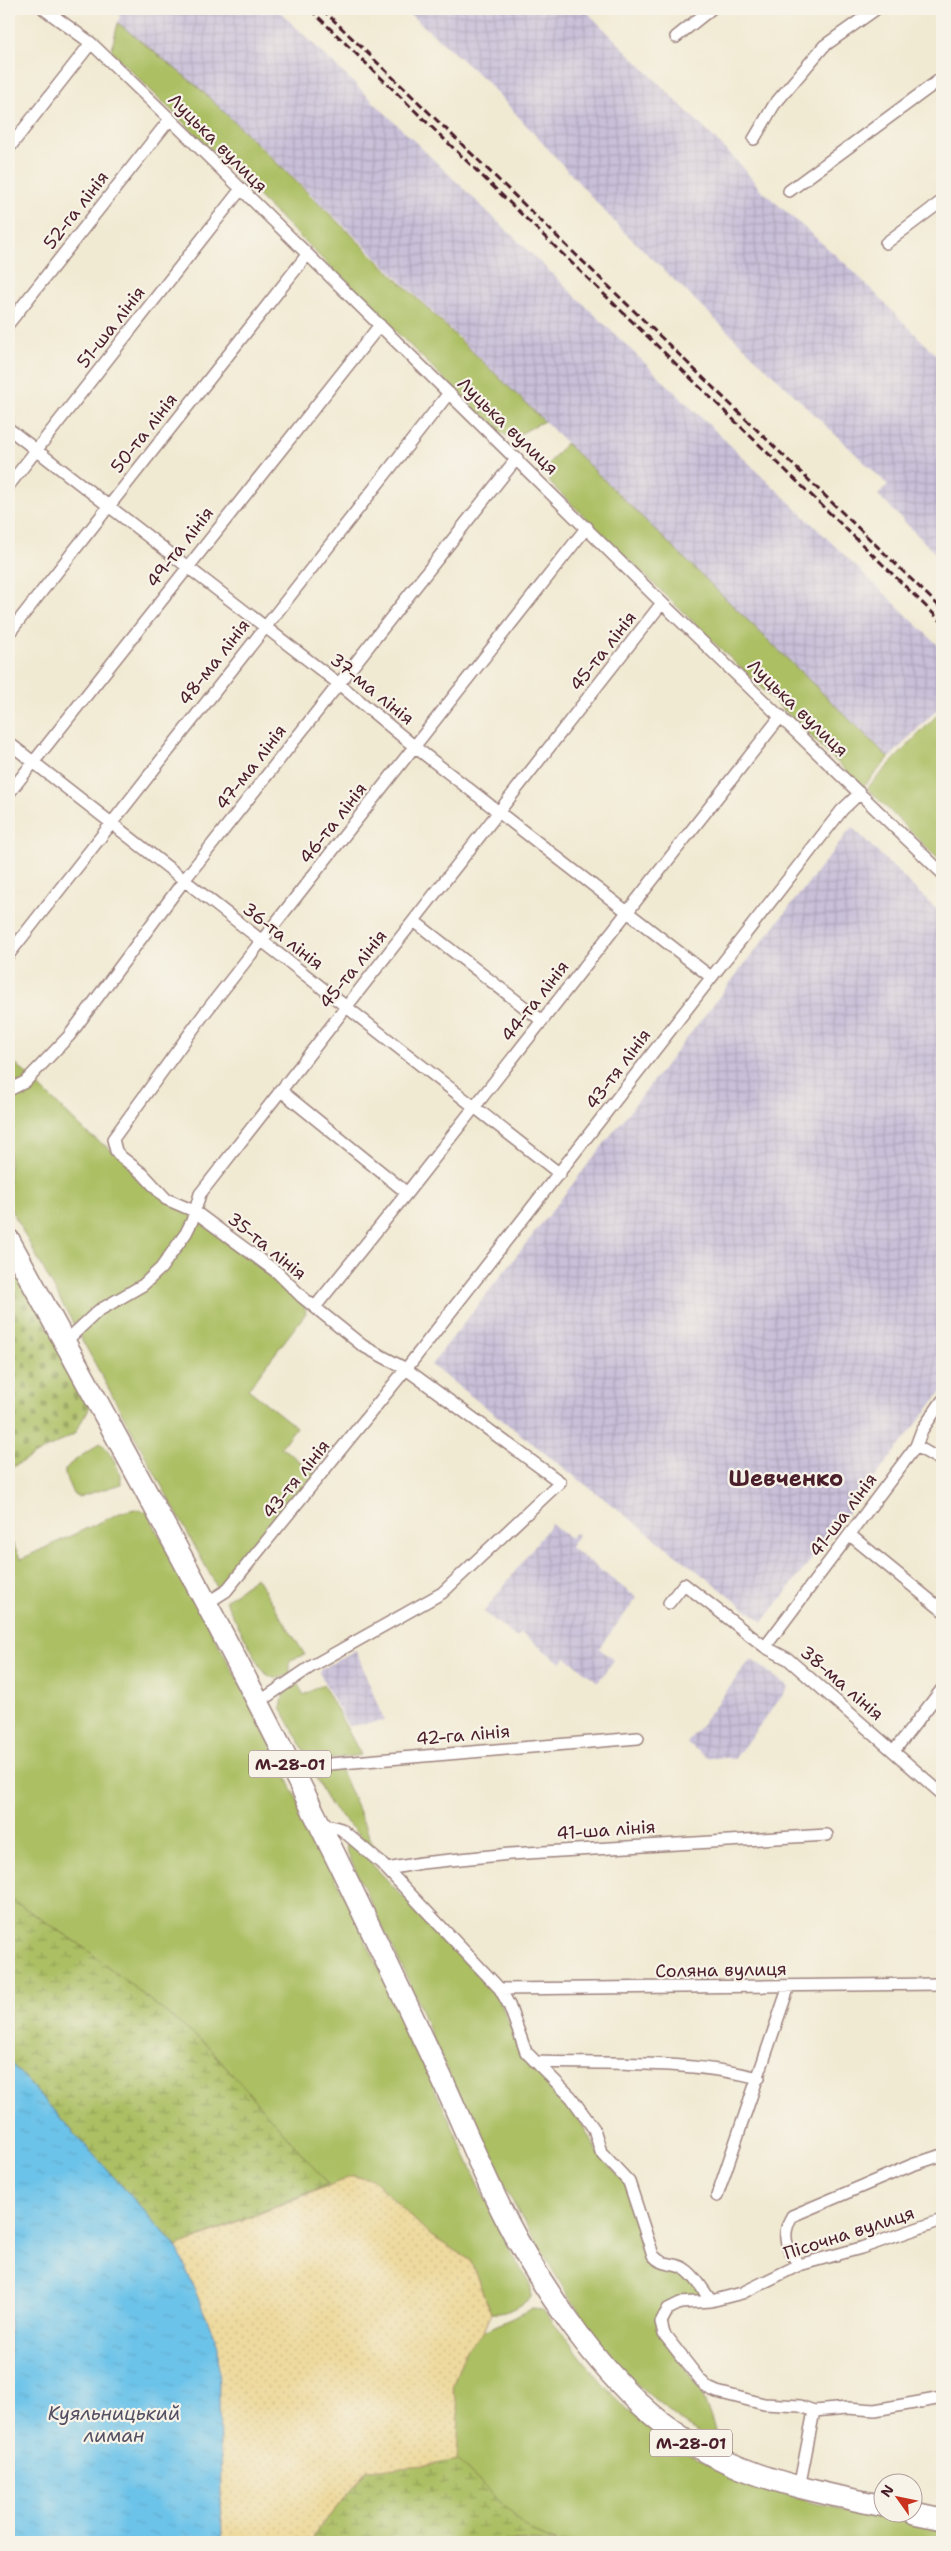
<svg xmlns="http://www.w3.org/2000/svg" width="951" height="2551" viewBox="0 0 951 2551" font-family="'Shantell Sans',sans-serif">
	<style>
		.industrial { fill: url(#industrial-grid) }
		.grass { fill: #acbf64; stroke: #7b6f48 }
		.wetland { fill: url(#wetland-marsh); stroke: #7b6f48 }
		.sand { fill: url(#sand-dots); stroke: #9c7c64 }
		.cemetery { fill: url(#cemetery-stones); stroke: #7b6f48 }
		.water { fill: url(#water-ripples); stroke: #5b718a }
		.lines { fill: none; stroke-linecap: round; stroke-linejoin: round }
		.street-casing { stroke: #9e847f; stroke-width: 14 }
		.highway-casing { stroke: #9e847f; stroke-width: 24 }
		.street { stroke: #fff; stroke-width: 11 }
		.highway { stroke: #fff; stroke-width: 21 }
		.rail { stroke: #4a1f2b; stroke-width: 3; stroke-dasharray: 8 4; stroke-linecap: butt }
		.labels { text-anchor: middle; stroke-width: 4.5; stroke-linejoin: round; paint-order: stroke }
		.shield { fill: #f7f3e8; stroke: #7e5f64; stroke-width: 1 }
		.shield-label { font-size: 16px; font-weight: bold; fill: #4a1f2b }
		.street-label { font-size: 18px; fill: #4a1f2b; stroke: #f7f3e8 }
		.water-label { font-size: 19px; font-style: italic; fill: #545064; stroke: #f7f3e8 }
		.district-label { font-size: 22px; font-weight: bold; fill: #4a1f2b; stroke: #f7f3e8 }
	</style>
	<defs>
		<pattern id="industrial-grid" width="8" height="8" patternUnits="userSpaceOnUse" patternTransform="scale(1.25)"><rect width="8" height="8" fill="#c8bfd8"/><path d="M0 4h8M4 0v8" fill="none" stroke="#ada4ba"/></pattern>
		<pattern id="wetland-marsh" width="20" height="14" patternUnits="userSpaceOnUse" patternTransform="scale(1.25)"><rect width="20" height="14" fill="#acbf64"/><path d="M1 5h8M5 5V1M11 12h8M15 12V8" fill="none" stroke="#8e9b53"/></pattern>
		<pattern id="sand-dots" width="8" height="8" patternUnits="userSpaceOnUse" patternTransform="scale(1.25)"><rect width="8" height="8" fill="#eeda9e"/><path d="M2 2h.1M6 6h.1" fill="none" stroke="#cebb88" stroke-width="1.8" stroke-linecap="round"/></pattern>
		<pattern id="cemetery-stones" width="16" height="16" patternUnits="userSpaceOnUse" patternTransform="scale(1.25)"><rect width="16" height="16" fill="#acbf64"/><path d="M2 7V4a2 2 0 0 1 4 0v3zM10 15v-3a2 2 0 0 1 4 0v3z" fill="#8e9b53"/></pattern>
		<pattern id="water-ripples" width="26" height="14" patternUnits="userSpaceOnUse" patternTransform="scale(1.25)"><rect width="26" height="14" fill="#6cc3e9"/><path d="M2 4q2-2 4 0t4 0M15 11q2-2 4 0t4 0" fill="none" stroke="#5fa7c8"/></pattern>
	</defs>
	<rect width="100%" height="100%" fill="#f7f3e8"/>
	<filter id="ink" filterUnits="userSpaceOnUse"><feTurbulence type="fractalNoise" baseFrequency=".02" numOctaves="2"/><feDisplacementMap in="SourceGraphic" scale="10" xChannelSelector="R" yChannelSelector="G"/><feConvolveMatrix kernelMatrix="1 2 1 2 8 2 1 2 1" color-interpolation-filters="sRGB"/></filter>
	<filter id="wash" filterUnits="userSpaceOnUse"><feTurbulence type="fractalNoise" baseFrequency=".0096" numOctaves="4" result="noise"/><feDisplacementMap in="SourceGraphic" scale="20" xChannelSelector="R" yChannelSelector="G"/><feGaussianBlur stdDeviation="1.12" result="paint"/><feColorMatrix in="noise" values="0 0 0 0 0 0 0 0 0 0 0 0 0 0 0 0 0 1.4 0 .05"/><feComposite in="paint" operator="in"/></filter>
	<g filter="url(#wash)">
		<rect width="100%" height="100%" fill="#f1ead3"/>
		<path class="industrial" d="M107 9H277L942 649V704L889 758 362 243 198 87 118 23 120 15Z
			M404 9H584L741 165 760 189 848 266 942 361V560L878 495 888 485 620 228 485 80Z
			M852 827 942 915V1391L763 1622 431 1365Z
			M551 1524 570 1538 575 1533 578 1535 570 1547 637 1598 599 1648 614 1660 598 1682 566 1657 561 1663 521 1633 517 1638 484 1612Z
			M356 1650 384 1721 348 1726 320 1674V1670Z
			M751 1659 789 1687 735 1758H708L687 1743Z"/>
		<path class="grass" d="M118 23 198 87 544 421 512 438 497 431 111 51Z
			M566 443 889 758 863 787 550 483 546 467Z
			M942 710V863L867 788Z
			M9 1057 88 1134 120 1156 157 1192 184 1205 302 1297 306 1313 248 1389 296 1427 281 1447 316 1474 234 1575 218 1589 9 1206Z
			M100 1443C110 1449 122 1473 121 1484L78 1497 73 1494 65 1475V1470L70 1464Z
			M135 1509 147 1512 254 1710 380 1970 505 2241 530 2285 532 2296C522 2306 506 2315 491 2313L470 2260 431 2236 372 2179 353 2176 177 2247 9 2061V1537L21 1559 122 1512Z
			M256 1577 305 1655 290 1660V1674C279 1680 272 1680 263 1671L225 1601Z
			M297 1683 304 1695 323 1684 361 1755 318 1761 307 1756 281 1708 284 1691Z
			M339 1766 377 1854 329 1804 314 1774 320 1768Z
			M346 1843 353 1844 498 1997 525 2060 569 2102 599 2154 626 2185 651 2261 663 2268 687 2275 704 2297 677 2299 659 2330 702 2393 721 2447 683 2423 634 2382 600 2343 564 2289 515 2206 477 2135 432 2038 417 1999 347 1852Z
			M532 2309 542 2310C572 2340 594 2380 626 2408 717 2489 826 2509 942 2528V2542H311L459 2413 452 2387 466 2349 484 2331Z"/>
		<path class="wetland" d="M9 1898 78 1943 209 2047 328 2184 177 2247 9 2061Z
			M457 2460 530 2531 557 2542H311L314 2535 367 2470Z"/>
		<path class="sand" d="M353 2176 372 2179 431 2236 470 2260 491 2313 484 2331 466 2349 452 2387 459 2413 457 2460 425 2466 367 2470 314 2535 311 2542H222L177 2247Z"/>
		<path class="cemetery" d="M9 1251 90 1407 74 1434 9 1469Z"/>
		<path class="water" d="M9 2061 177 2247 218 2346 222 2542H9Z"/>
	</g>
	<g filter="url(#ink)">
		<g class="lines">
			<defs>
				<path id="street" d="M44 9 91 43 170 119 662 603 942 873
					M676 37 711 9
					M754 139 774 105 824 46 876 9
					M9 148 91 43
					M789 191 942 78
					M886 243 942 201
					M9 323 170 119
					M9 429 339 684 415 747 711 977
					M9 485 241 189
					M9 633 307 255
					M9 743 560 1174
					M9 793 380 325
					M414 921 541 1020
					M9 954 449 393
					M9 1090 25 1082 69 1036 185 879 517 458
					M280 1090 407 1193
					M315 1307 407 1193 781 716
					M65 1342 98 1311 143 1285 161 1268 186 1233 192 1221 200 1194 662 603
					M916 1446 942 1461
					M850 1535 942 1610
					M207 1603 226 1591 406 1369 842 810 860 793
					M669 1603 684 1584 765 1647 788 1659 942 1794
					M765 1647 916 1446 922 1430 942 1401
					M259 1702 312 1666 442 1593 560 1482 406 1369 363 1346 302 1297 278 1273 194 1211 166 1199 143 1174 120 1156 116 1151 113 1139 204 1014 587 527
					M894 1751 942 1689
					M290 1764 318 1765 638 1738
					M320 1823 341 1829 381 1863 500 1989 509 2005 526 2052 571 2097 594 2129 601 2152 629 2182 653 2255C662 2266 669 2262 681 2267 694 2273 703 2290 711 2301
					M387 1869 421 1863 510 1854 827 1835
					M500 1989 942 1984
					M535 2062C610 2064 687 2060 759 2078
					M717 2196 789 1986
					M942 2220 861 2248 799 2265 742 2293 711 2301 680 2303 668 2309 661 2322 664 2334 700 2380 708 2388 717 2392 764 2404 800 2406 814 2411 847 2408 875 2410 942 2398
					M799 2265C787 2248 780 2236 792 2216L912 2165 942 2155
					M799 2488 814 2411"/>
				<path id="highway" d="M9 1240C114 1433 221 1624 318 1821 361 1907 402 1994 443 2081 464 2127 483 2174 506 2219 540 2285 594 2364 649 2412 718 2473 797 2488 884 2506
					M914 2513 942 2519"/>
			</defs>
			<use href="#street" class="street-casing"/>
			<use href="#highway" class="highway-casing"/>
			<use href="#street" class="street"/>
			<use href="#highway" class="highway"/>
			<path class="rail" d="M310 9 942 622
				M322 9 942 609"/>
		</g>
	</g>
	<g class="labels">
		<g class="shield">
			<rect x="249" y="1750.5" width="82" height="27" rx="4"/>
			<rect x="650" y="2429.5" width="82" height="27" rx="4"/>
		</g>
		<g class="shield-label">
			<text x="290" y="1770">М-28-01</text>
			<text x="691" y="2449">М-28-01</text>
		</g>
		<g class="street-label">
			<text transform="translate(218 143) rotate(45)" y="6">Луцька вулиця</text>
			<text transform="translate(76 210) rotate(-52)" y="6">52-га лінія</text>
			<text transform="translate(111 327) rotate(-52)" y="6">51-ша лінія</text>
			<text transform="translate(508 426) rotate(44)" y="6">Луцька вулиця</text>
			<text transform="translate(144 433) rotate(-52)" y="6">50-та лінія</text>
			<text transform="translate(180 547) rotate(-52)" y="6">49-та лінія</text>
			<text transform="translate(603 651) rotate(-52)" y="6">45-та лінія</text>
			<text transform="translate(214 662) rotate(-52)" y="6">48-ма лінія</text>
			<text transform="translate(372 689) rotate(39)" y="6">37-ма лінія</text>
			<text transform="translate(798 708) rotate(44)" y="6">Луцька вулиця</text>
			<text transform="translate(251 767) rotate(-52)" y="6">47-ма лінія</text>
			<text transform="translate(333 823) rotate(-52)" y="6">46-та лінія</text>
			<text transform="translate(283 936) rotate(38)" y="6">36-та лінія</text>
			<text transform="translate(353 969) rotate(-51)" y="6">45-та лінія</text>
			<text transform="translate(535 1001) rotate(-52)" y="6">44-та лінія</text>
			<text transform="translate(618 1069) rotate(-53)" y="6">43-тя лінія</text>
			<text transform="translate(267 1246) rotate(39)" y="6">35-та лінія</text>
			<text transform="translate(296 1479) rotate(-51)" y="6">43-тя лінія</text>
			<text transform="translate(843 1515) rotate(-53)" y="6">41-ша лінія</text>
			<text transform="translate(842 1683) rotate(41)" y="6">38-ма лінія</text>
			<text transform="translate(463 1735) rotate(-5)" y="6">42-га лінія</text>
			<text transform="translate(606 1830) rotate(-4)" y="6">41-ша лінія</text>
			<text transform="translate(721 1970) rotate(-1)" y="6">Соляна вулиця</text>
			<text transform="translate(849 2233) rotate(-18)" y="6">Пісочна вулиця</text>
		</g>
		<g class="water-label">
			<text x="114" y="2420">Куяльницький<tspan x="114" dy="22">лиман</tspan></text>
		</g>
		<g class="district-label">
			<text x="786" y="1486">Шевченко</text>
		</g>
	</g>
	<rect width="951" height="2551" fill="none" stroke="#f7f3e8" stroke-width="30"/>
	<g transform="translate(898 2498) rotate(303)"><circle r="24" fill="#f7f3e8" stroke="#b29e9c"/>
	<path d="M0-4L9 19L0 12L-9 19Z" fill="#c8321e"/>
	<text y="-8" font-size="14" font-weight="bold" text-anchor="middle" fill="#4a1f2b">N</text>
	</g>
</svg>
